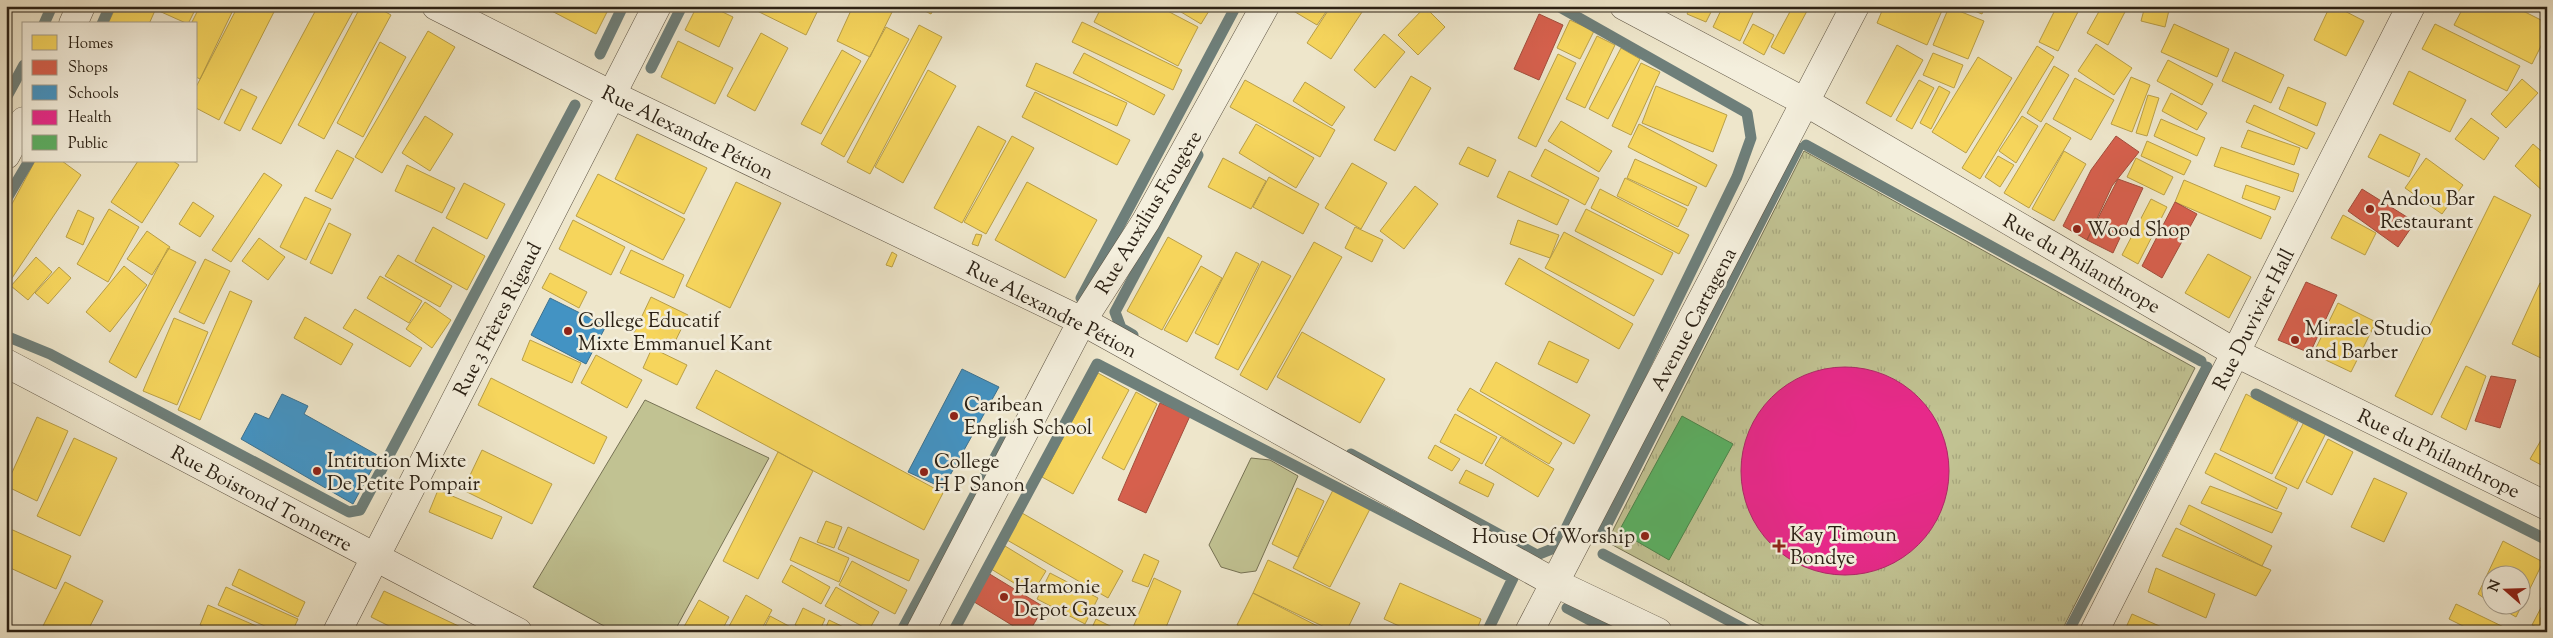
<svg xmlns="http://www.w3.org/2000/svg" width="2553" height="638" viewBox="0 0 2553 638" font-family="'Sorts Mill Goudy',serif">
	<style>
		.park { fill: url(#park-tufts); stroke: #767254 }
		.garden { fill: #c1c292; stroke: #767254 }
		.homes { fill: #f6d55c; stroke: #b99f47 }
		.shops { fill: #d6604d; stroke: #a34d3c }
		.schools { fill: #4393c3; stroke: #3c718f }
		.health { fill: #e7298a; stroke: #af2767 }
		.public { fill: #5aae61; stroke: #4c844a }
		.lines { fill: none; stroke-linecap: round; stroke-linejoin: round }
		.stream { stroke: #6e7f7a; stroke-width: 11 }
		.minor-casing { stroke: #5c5242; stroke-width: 29 }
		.tertiary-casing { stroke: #5c5242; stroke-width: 29 }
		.minor { stroke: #f4efdd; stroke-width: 28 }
		.tertiary { stroke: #f4efdd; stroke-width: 28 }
		.poi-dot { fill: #8f2418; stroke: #f4efdd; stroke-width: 2 }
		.labels { text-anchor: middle; stroke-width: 5; stroke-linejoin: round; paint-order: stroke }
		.street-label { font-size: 20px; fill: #2b2115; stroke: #f4efdd }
		.poi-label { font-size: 20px; fill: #2b2115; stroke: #f4efdd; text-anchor: start }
	</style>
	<defs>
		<pattern id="park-tufts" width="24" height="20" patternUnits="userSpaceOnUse" patternTransform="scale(1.25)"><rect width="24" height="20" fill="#c1c292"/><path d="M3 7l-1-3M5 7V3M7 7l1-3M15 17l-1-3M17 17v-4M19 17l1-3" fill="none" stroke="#a6a67d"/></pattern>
	</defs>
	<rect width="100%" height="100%" fill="#eee6cb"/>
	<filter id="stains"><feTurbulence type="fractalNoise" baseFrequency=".004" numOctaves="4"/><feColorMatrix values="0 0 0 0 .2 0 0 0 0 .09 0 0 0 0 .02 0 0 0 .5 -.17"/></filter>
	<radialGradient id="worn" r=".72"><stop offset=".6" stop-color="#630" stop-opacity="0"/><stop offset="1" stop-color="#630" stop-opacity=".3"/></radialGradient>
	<path class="park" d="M1804 151 2195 368 2061 632H1775L1607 542Z"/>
	<path class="garden" d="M645 400 769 458 674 632H615L533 587Z
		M1251 458 1270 460 1298 476 1256 571 1241 573 1221 567 1209 545Z"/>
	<path class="homes" d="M116 6H157L149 24H108Z
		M161 6H197L188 24 159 11Z
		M200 6H235L200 79 196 77V24H191Z
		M238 6H277L219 120 196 108V87Z
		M318 6H356L281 144 252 129Z
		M361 6H375L391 15 324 139 298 125Z
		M542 6H610L596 34Z
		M697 6H710L733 17 719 47 685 30Z
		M747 6H820L806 35Z
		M853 6H895L870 57 837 41Z
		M915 6H935L931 14Z
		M1102 6H1158L1198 27 1178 66 1094 22Z
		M1171 6H1212L1201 24Z
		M1285 6H1330L1317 25Z
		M1331 6H1366L1331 59 1307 43Z
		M1691 6H1714L1706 22 1687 14Z
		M1723 6H1756L1740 41 1713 27Z
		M1793 6H1800L1807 11 1784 54 1771 47Z
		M1884 6H1944L1927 45 1877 23Z
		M1962 6H1985L1982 14Z
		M2057 6H2081L2058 51 2039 42Z
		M2102 6H2123L2127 8 2108 45 2087 33Z
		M2145 6H2170L2165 27 2141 21Z
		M2330 6H2335L2364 21 2346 56 2314 40Z
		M2464 6H2513L2547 23V34L2532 64 2454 25Z
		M1425 7 1445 27 1418 55 1398 35Z
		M1949 7 1984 21 1968 59 1933 45Z
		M1570 20 1594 31 1580 59 1557 48Z
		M1082 22 1182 70 1173 90 1072 42Z
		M1753 24 1774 35 1764 55 1743 43Z
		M2174 24 2229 49 2217 77 2161 52Z
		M2435 24 2520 66 2507 91 2422 49Z
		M919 25 942 37 870 174 847 162Z
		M886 27 909 39 844 157 821 144Z
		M428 31 455 47 382 173 355 157Z
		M761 33 788 48 755 111 727 96Z
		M1384 34 1405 52 1375 88 1354 70Z
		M1597 36 1615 45 1585 108 1566 99Z
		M678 41 733 68 715 104 661 77Z
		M380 42 406 57 363 137 337 123Z
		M2096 44 2132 68 2114 95 2078 71Z
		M1897 45 1923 60 1891 117 1866 103Z
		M2037 46 2054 57 1980 179 1962 168Z
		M1621 48 1640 59 1608 119 1589 109Z
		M842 50 861 61 821 134 801 124Z
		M2235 52 2284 75 2271 103 2222 81Z
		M1084 53 1165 95 1154 115 1073 73Z
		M1933 53 1963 65 1954 88 1923 75Z
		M1558 54 1576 63 1536 147 1518 138Z
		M1978 57 2012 78 1966 153 1932 132Z
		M2168 60 2213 84 2202 105 2157 81Z
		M1036 63 1127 103 1117 126 1026 86Z
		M1641 63 1660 72 1631 135 1612 126Z
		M2054 66 2069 75 2041 122 2027 113Z
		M928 70 956 86 903 183 875 167Z
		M2409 71 2466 100 2450 132 2393 104Z
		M1411 76 1431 88 1395 151 1374 140Z
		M2131 77 2150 85 2132 132 2111 124Z
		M2075 78 2114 100 2091 140 2053 119Z
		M2522 79 2538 93 2506 128 2491 114Z
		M1245 80 1335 130 1320 157 1230 107Z
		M1919 80 1934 88 1912 129 1896 120Z
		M1305 82 1345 107 1332 126 1293 101Z
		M1656 86 1727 115 1713 152 1642 123Z
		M1939 86 1950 92 1931 129 1920 123Z
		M2288 87 2326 103 2317 126 2279 109Z
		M241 89 257 97 240 131 224 123Z
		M1035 92 1130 140 1117 165 1022 117Z
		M2171 93 2207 113 2197 130 2162 111Z
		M2148 95 2159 98 2147 136 2136 133Z
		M2254 105 2315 133 2307 149 2246 122Z
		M425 116 453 134 430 171 402 153Z
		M2022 116 2038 126 2016 163 1999 151Z
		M2471 118 2499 138 2484 160 2455 139Z
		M2161 119 2205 138 2197 156 2154 136Z
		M1561 121 1612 151 1599 172 1548 141Z
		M2046 123 2071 138 2029 208 2004 193Z
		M1256 124 1314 158 1296 188 1239 153Z
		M1639 124 1717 165 1706 187 1628 147Z
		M978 126 1006 141 962 223 934 208Z
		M2248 130 2300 148 2294 165 2241 147Z
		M637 134 707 168 684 214 615 179Z
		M2380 134 2420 154 2409 177 2368 157Z
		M1012 136 1034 148 986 234 964 222Z
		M2147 141 2191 161 2184 175 2141 156Z
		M2533 144 2547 156V189L2544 192 2515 166Z
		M1468 147 1496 160 1488 177 1459 164Z
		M2221 147 2299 174 2293 192 2214 166Z
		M1545 149 1599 178 1585 205 1531 176Z
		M337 150 354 159 332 199 315 191Z
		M2064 151 2086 164 2054 221 2032 209Z
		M1998 156 2014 165 2000 187 1985 177Z
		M1223 158 1266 181 1251 209 1208 187Z
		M2136 158 2173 177 2164 195 2127 177Z
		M2426 158 2463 185 2442 214 2405 188Z
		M1635 159 1697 187 1688 206 1627 178Z
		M35 161H62L81 175 6 287V215Z
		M138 161H173L179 165 142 223 111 202Z
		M1352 163 1387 183 1361 229 1325 208Z
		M407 165 455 188 442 213 395 191Z
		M1509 171 1569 200 1557 225 1497 197Z
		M264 173 282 185 231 262 212 250Z
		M598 174 685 219 663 260 576 216Z
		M1269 177 1319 204 1303 234 1253 207Z
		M1625 178 1687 209 1678 227 1617 196Z
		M2184 180 2271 217 2261 239 2175 202Z
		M736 182 781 203 730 308 686 286Z
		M1027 182 1097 220 1065 278 995 240Z
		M464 183 505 204 487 239 446 218Z
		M2246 185 2280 197 2275 210 2242 198Z
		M1415 186 1438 204 1404 249 1380 231Z
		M1600 189 1689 235 1679 254 1591 208Z
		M2494 196 2531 215 2432 415 2395 396Z
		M305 197 331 209 306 260 280 247Z
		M2151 199 2167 207 2138 264 2122 255Z
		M193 202 214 216 200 237 179 224Z
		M109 209 139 227 108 282 77 264Z
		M1586 209 1673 253 1662 275 1575 231Z
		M78 210 94 218 83 245 66 237Z
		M2343 215 2376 233 2365 255 2331 238Z
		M573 220 625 247 611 275 559 249Z
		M1518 220 1559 235 1550 258 1510 244Z
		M329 223 351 234 332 274 310 263Z
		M433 227 485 256 467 290 415 261Z
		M1355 227 1383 240 1372 262 1345 248Z
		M147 231 170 247 152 275 127 259Z
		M1564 232 1654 280 1634 316 1545 268Z
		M976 234 982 235 978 246 972 244Z
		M1168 237 1202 256 1162 330 1127 311Z
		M259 238 285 257 268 280 242 261Z
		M1314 242 1342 257 1267 390 1240 375Z
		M168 248 196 262 136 378 109 362Z
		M631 250 684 275 674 298 620 273Z
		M892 252 897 255 892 267 886 265Z
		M1236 252 1259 264 1218 345 1195 333Z
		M2208 254 2251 277 2229 318 2185 293Z
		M398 255 452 286 440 307 385 276Z
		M36 257 52 272 28 300 11 286Z
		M1519 258 1633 324 1619 349 1505 284Z
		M205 259 230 271 204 324 179 312Z
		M1262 261 1291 276 1238 370 1215 358Z
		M124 266 147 285 110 332 86 312Z
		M1201 266 1222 278 1187 342 1164 330Z
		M59 267 71 278 48 304 35 293Z
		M550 273 587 292 579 308 542 288Z
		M380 276 422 301 409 323 367 298Z
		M2540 283 2547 286V361L2512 344Z
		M230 291 252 301 200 420 178 410Z
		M651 297 688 315 670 352 633 335Z
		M425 302 451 320 432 348 406 329Z
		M2338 303 2376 322 2351 372 2313 354Z
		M355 309 422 348 410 367 343 328Z
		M305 317 353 344 341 365 294 338Z
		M174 318 208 332 177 405 143 391Z
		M1302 332 1385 379 1360 423 1277 377Z
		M530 340 581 363 572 383 522 360Z
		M1549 341 1589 360 1577 383 1538 364Z
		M652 348 687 365 677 385 643 368Z
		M596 355 642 380 627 408 581 383Z
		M1496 362 1590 415 1574 444 1480 391Z
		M2466 366 2486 376 2466 430 2441 417Z
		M716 370 943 493 924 530 696 408Z
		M1098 373 1129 390 1073 494 1042 477Z
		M491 378 607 437 594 464 478 405Z
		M1470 388 1562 443 1549 464 1457 410Z
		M1136 392 1157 404 1124 470 1102 458Z
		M2246 394 2298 422 2272 474 2220 450Z
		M1455 414 1497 437 1482 464 1440 442Z
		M37 417 68 431 37 501 6 486Z
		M2304 422 2326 433 2298 489 2275 478Z
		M2547 430V468L2530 459Z
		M1501 437 1554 469 1538 497 1485 465Z
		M74 438 117 458 80 536 37 516Z
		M2328 439 2353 452 2332 495 2306 482Z
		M1435 445 1460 459 1452 471 1428 458Z
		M482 450 552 484 532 524 463 490Z
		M778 452 813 471 758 579 723 561Z
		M2215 453 2287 488 2277 509 2205 473Z
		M1466 470 1494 484 1488 497 1459 483Z
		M2374 478 2407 493 2384 542 2351 527Z
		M2210 486 2282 513 2272 533 2201 503Z
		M1297 488 1324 501 1298 557 1272 544Z
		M438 490 502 517 492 539 429 512Z
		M1333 490 1370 509 1330 587 1293 568Z
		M2189 505 2272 546 2262 566 2180 524Z
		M1022 513 1123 571 1108 598 1007 540Z
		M826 521 842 527 834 548 817 542Z
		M6 527 71 556 56 589 6 566Z
		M848 527 919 560 909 581 838 549Z
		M2176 528 2271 570 2256 596 2162 556Z
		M800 537 849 558 839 582 790 560Z
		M2503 541 2543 562 2516 617 2497 606H2520V576H2490V602L2478 594Z
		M1005 546 1046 571 1032 594 991 569Z
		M1144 554 1159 561 1148 587 1132 581Z
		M1268 560 1360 603 1346 632H1335L1253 593Z
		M852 561 907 590 895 614 839 585Z
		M791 565 830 587 821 604 782 582Z
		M2156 568 2215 594 2206 618 2148 592Z
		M239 569 305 602 298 617 232 585Z
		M1050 573 1098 598 1085 624 1037 599Z
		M1154 578 1181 591 1164 632H1131Z
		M65 582 103 601 87 632H40Z
		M1400 583 1481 619 1476 632H1412L1384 619Z
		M226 587 298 619 292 632H278L218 605Z
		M836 587 879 612 869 630 825 606Z
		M384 591 467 630 401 632 371 617Z
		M1253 593 1329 632H1250L1237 625Z
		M746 595 772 610 760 632H726Z
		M699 600 729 617 721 632H681Z
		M2545 600 2547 601V632L2532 625Z
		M2456 604 2512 631 2511 632H2475L2449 619Z
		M208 605 270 632H216L200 625Z
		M803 608 825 619 819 632H808L795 625Z
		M2132 614 2173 632H2124Z
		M770 616 800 632H762Z
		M1096 619 1122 632H1090Z
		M829 620 854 632H824Z"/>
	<path class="shops" d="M1539 14 1563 25 1539 80 1514 69Z
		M2116 136 2139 152 2112 186 2087 240 2063 226 2091 170Z
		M2118 179 2143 188 2113 253 2087 240Z
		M2362 189 2415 222 2398 247 2348 211Z
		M2175 202 2197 214 2162 278 2142 266Z
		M2306 282 2337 295 2310 353 2278 340Z
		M2491 376 2516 380 2500 428 2475 421Z
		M1160 403 1190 416 1146 513 1118 500Z
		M988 573 1044 607 1029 632H1023L971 600Z"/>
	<path class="schools" d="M550 298 606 326 586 364 531 335Z
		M962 369 999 387 943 488 908 472Z
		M282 394 308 406 304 414 379 456 353 504 241 439 255 413 269 419Z"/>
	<path class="health" d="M1741 471a104 104 0 1 1 208 0a104 104 0 1 1-208 0Z"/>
	<path class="public" d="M1682 416 1733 444 1669 560 1619 531Z"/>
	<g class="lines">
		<path class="stream" d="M44 24 52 6
			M102 24 110 6
			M600 54 623 6
			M651 68 682 6
			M6 98 24 65
			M1806 145 2201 361
			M6 200 29 161
			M1081 298 1236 6
			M1133 335 1121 328 1115 312 1198 155
			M6 336 50 354 349 512 360 510 575 105
			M2256 394 2547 540
			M1351 454 1537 555 1557 547 1737 177 1751 138 1747 113 1558 6
			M1600 538 1798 148
			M1603 554 1750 632
			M1567 608 1612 632
			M901 632 1007 435
			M953 632 1097 364 1513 578 1487 632
			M2068 632 2207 367"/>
		<defs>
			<path id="minor" d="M436 6 612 95 1082 321 1555 583 1658 632
				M1624 6 1807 103 2236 353 2547 506
				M73 24 81 6
				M6 155 24 121
				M6 363 518 632
				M920 632 1082 321 1146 221 1265 6
				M1529 632 1855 6"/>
			<path id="tertiary" d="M337 632 657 6
				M2094 632 2411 6"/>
		</defs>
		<use href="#minor" class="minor-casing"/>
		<use href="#tertiary" class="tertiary-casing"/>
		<use href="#minor" class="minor"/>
		<use href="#tertiary" class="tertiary"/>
	</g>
	<g class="poi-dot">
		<circle cx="2370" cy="209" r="5"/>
		<circle cx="2077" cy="229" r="5"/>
		<circle cx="568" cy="331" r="5"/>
		<circle cx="2295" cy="340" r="5"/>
		<circle cx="954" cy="416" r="5"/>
		<circle cx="317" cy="471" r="5"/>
		<circle cx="924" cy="472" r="5"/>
		<circle cx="1645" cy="536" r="5"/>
		<path d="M1776.5 538.5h5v5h5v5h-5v5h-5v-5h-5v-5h5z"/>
		<circle cx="1004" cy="597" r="5"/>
	</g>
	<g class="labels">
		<g class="street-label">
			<text transform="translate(688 132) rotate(26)" y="7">Rue Alexandre Pétion</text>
			<text transform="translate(1148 212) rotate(-59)" y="7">Rue Auxilius Fougère</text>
			<text transform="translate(2082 263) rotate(30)" y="7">Rue du Philanthrope</text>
			<text transform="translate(1052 309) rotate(27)" y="7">Rue Alexandre Pétion</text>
			<text transform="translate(497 319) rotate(-63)" y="7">Rue 3 Frères Rigaud</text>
			<text transform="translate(1693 319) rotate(-62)" y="7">Avenue Cartagena</text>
			<text transform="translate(2253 319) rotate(-63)" y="7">Rue Duvivier Hall</text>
			<text transform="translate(2439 453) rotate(26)" y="7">Rue du Philanthrope</text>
			<text transform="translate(262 498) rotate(28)" y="7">Rue Boisrond Tonnerre</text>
		</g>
		<g class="poi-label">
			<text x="2380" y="205">Andou Bar<tspan x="2380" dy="23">Restaurant</tspan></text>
			<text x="2087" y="236">Wood Shop</text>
			<text x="578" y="327">College Educatif<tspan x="578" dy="23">Mixte Emmanuel Kant</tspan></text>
			<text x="2305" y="335">Miracle Studio<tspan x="2305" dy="23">and Barber</tspan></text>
			<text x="964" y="411">Caribean<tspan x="964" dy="23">English School</tspan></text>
			<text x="327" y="467">Intitution Mixte<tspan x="327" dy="23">De Petite Pompair</tspan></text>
			<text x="934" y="468">College<tspan x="934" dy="23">H P Sanon</tspan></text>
			<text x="1790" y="541">Kay Timoun<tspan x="1790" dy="23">Bondye</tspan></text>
			<text x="1635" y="543" text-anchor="end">House Of Worship</text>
			<text x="1014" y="593">Harmonie<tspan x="1014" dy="23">Depot Gazeux</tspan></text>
		</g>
	</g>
	<rect width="2553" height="638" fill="none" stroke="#eee6cb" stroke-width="25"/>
	<rect x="8" y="8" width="2538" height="623" fill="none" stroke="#2b2115" stroke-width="2.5"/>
	<rect x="12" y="12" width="2528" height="613" fill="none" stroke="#2b2115"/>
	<rect x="22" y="22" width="175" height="140" fill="#f4efdd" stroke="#a49d8d"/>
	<rect x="32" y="35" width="25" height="15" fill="#f6d55c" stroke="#a49d8d"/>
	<text x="68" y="48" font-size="15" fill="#2b2115">Homes</text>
	<rect x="32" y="60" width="25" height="15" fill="#d6604d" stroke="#a49d8d"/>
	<text x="68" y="72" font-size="15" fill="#2b2115">Shops</text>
	<rect x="32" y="85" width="25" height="15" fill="#4393c3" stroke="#a49d8d"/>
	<text x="68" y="98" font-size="15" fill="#2b2115">Schools</text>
	<rect x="32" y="110" width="25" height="15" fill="#e7298a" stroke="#a49d8d"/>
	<text x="68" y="122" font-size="15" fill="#2b2115">Health</text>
	<rect x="32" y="135" width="25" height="15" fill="#5aae61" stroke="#a49d8d"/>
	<text x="68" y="148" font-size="15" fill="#2b2115">Public</text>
	<g transform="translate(2506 590) rotate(290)"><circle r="24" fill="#f4efdd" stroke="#a49d8d"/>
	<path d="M0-4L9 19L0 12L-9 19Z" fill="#8f2418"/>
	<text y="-8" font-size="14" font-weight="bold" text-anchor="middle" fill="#2b2115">N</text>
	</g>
	<rect width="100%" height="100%" filter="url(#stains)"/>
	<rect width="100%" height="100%" fill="url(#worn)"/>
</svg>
